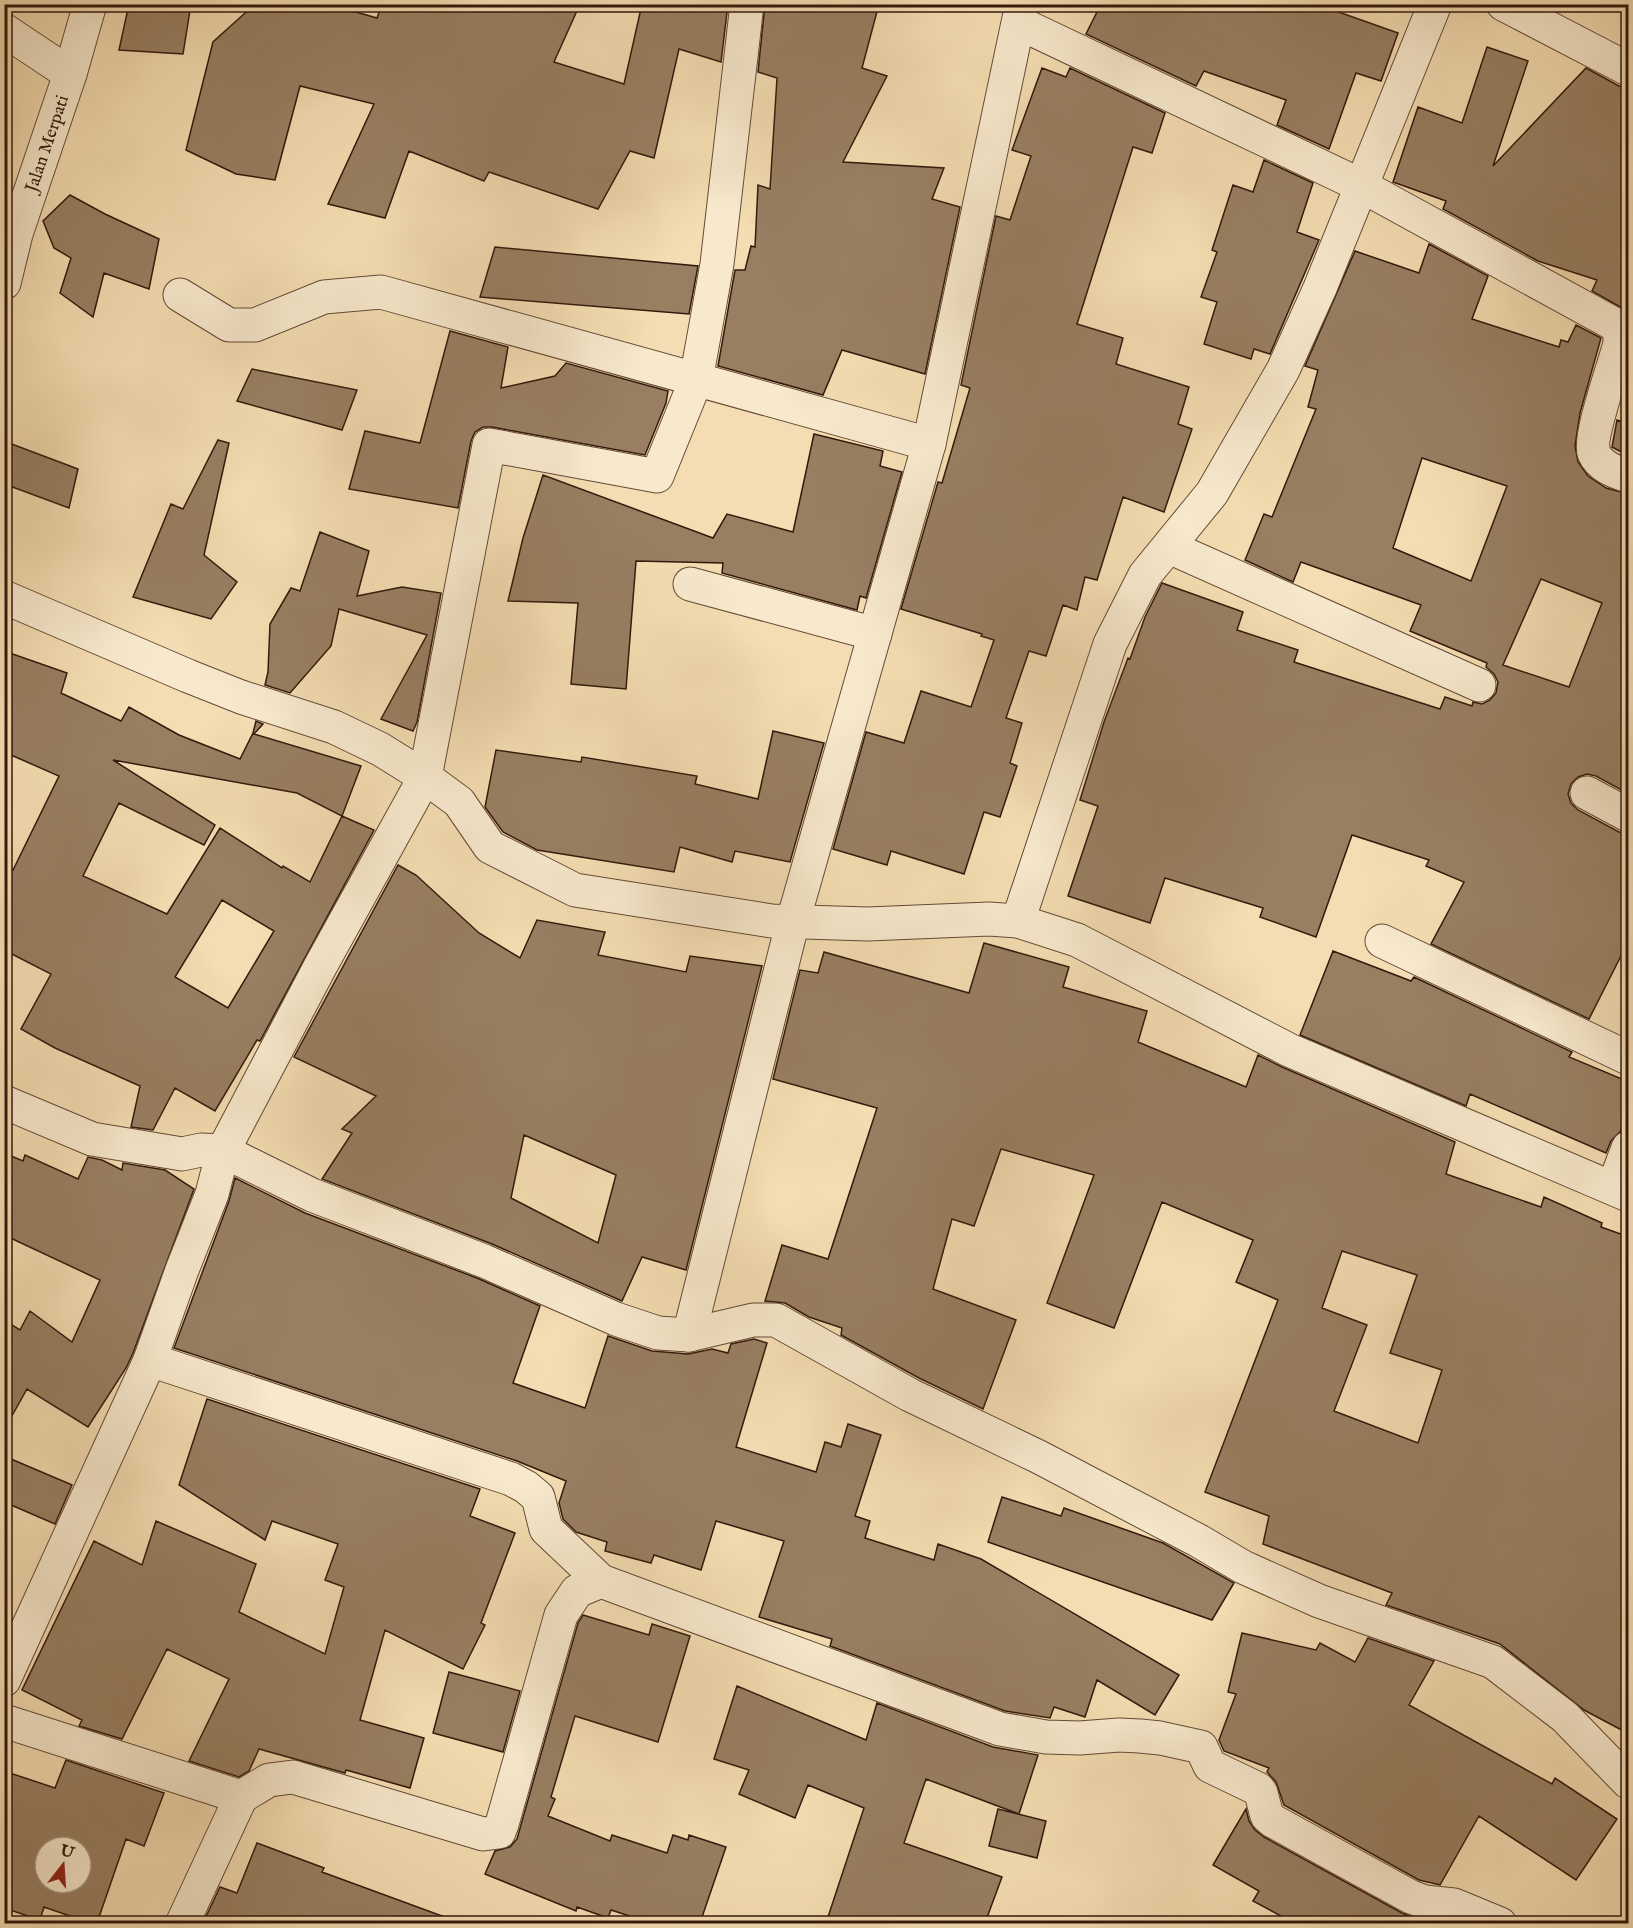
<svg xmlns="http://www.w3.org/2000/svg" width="1633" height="1928" viewBox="0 0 1633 1928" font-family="'IM FELL English',serif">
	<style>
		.building { fill: #987f62; stroke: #34190c; stroke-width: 1.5; fill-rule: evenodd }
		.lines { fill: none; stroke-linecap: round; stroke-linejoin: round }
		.street-casing { stroke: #644a36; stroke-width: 35 }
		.street { stroke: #f8e9cd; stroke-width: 33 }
		.labels { text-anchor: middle; stroke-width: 4.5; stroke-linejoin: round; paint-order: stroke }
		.street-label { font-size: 18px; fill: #34190c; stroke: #f8e9cd }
	</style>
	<rect width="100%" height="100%" fill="#f4ddb2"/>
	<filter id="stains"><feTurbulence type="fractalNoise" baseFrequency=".00333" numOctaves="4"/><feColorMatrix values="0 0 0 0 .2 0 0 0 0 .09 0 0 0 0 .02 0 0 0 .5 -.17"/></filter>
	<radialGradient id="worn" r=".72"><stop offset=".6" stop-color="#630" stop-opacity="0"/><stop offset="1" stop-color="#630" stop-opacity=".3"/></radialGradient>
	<path class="building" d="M129 4H191L183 54 119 50Z
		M262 4H328L377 18 382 4H580L554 62 624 84 642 4H728L721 62 679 49 654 158 630 151 598 209 489 172 484 181 409 151 385 218 328 204 374 104 300 86 275 180 236 174 186 150 213 42 245 13Z
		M765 4H879L862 68 887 76 843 162 944 168 932 199 960 207 925 374 842 350 823 395 718 366 735 270H745L751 246 755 247 758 185 770 189 777 78 758 72Z
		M1101 4H1316L1398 33 1381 81 1356 73 1329 149 1277 125 1286 100 1204 71 1196 86 1086 34Z
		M1487 47 1528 61 1493 166 1586 68 1619 86 1629 88V312L1592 291 1597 280 1538 261 1443 209 1446 201 1393 182 1418 107 1462 123Z
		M1042 68 1066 77 1070 68 1165 113 1152 153 1133 147 1077 324 1123 338 1116 364 1189 387 1178 424 1192 429 1164 512 1123 497 1097 580 1085 577 1077 610 1063 605 1046 656 1029 651 1006 718 1022 723 1010 763 1017 766 1000 817 984 812 964 874 891 851 887 865 833 849 866 732 904 743 921 691 971 707 994 640 981 636 982 634 901 609 938 482 942 483 970 388 961 385 996 216 1010 220 1031 156 1012 150Z
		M1264 160 1313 183 1297 232 1319 240 1270 354 1254 349 1251 359 1204 344 1217 302 1201 297 1217 252 1212 250 1233 185 1253 192Z
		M70 195 105 214 159 239 149 289 104 273 93 317 60 293 71 258 54 248 43 221Z
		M1429 244 1488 276 1472 319 1559 347 1561 340 1568 342 1576 325 1601 338 1580 413 1575 446 1578 462 1588 476 1606 488 1629 494V794L1596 776 1587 774 1578 777 1571 784 1568 794 1571 803 1578 810 1619 832 1629 834V940L1589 1019 1431 944 1464 882 1426 866 1429 860 1352 835 1316 937 1260 917 1263 908 1165 878 1150 923 1068 896 1098 806 1080 800 1104 722 1128 658 1130 659 1145 617 1162 583 1243 612 1237 630 1298 650 1294 662 1440 709 1445 697 1472 706 1473 702 1482 704 1490 700 1496 693 1498 682 1494 674 1486 667 1487 663 1410 631 1421 605 1301 562 1293 582 1245 560 1264 514 1272 517 1316 409 1308 407 1318 370 1305 366 1355 251 1419 273ZM1422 458 1507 486 1471 581 1393 548ZM1541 579 1602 603 1569 687 1503 665Z
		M495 247 698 266 689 314 480 297Z
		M450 331 508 347 501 388 555 376 566 363 668 391 666 403 645 455 492 427H483L475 432 471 441 458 508 349 489 365 431 420 443Z
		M252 369 357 390 342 430 237 401Z
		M1617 420 1629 424V456L1612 447Z
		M814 434 883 451 880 466 902 472 866 598 860 596 857 610 722 573 723 563 636 561 626 689 571 684 578 603 508 601 523 538 543 475 713 538 727 514 793 532Z
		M218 440 229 443 204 555 237 582 211 619 133 597 171 504 183 509Z
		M9 443 78 469 69 508 7 485Z
		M320 532 369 551 357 596 402 587 441 593 417 722 413 731 381 719 427 635 339 609 331 646 290 693 265 685 268 672 270 624 291 588 300 591Z
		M4 651 67 673 61 693 121 721 129 707 179 735 240 759 253 733 256 721 263 724 254 734 361 766 342 816 374 830 260 1041 257 1040 215 1111 175 1088 153 1130 131 1127 140 1086 55 1048 21 1029 51 974 4 950V865L13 870 59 776 4 752ZM113 760 297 793 342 816 310 882 283 866 282 868 220 828 167 914 83 876 119 803 204 845 215 825ZM222 900 274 931 228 1008 175 977Z
		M773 731 824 743 790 862 735 851 732 862 680 847 674 872 537 850 503 832 485 807 496 750 581 762 582 757 697 776 695 784 758 799Z
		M398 865 416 875 479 933 520 958 537 920 605 932 598 955 686 972 690 956 762 966 686 1270 642 1257 622 1301 492 1244 322 1179 352 1133 342 1129 376 1096 294 1057ZM524 1135 616 1175 598 1243 511 1198Z
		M984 943 1069 967 1063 987 1147 1011 1138 1042 1246 1087 1258 1055 1282 1067 1455 1142 1446 1174 1541 1207 1544 1197 1602 1223 1601 1227 1629 1237V1734L1584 1710 1500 1644 1386 1605 1392 1593 1263 1544 1269 1516 1205 1492 1278 1300 1236 1282 1253 1240 1162 1202 1114 1328 1047 1303 1094 1175 1001 1149 974 1226 952 1219 933 1289 1016 1320 983 1409 919 1378 841 1335 842 1328 809 1317 785 1303 765 1301 782 1245 828 1259 877 1108 773 1079 800 970 818 973 824 952 969 993ZM1342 1251 1417 1275 1390 1353 1442 1370 1418 1443 1334 1411 1367 1325 1322 1308Z
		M1333 951 1411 981 1414 977 1572 1052 1569 1057 1629 1082V1112L1620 1132 1611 1141 1606 1153 1470 1094 1466 1106 1300 1035Z
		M4 1153 23 1161 25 1155 78 1179 88 1157 102 1160 122 1170 123 1163 165 1170 194 1189 133 1353 126 1368 88 1427 27 1389 4 1430V1320L20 1330 30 1311 72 1342 100 1280 4 1235Z
		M235 1178 305 1213 477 1278 540 1306 513 1383 585 1408 608 1336 652 1351 688 1354 712 1349 728 1353 731 1344 754 1339 767 1343 736 1447 816 1472 825 1442 841 1447 848 1424 881 1435 855 1516 870 1521 865 1538 934 1560 938 1544 981 1559 1179 1675 1155 1715 1097 1680 1085 1717 1054 1707 1050 1718 1005 1711 830 1646 832 1639 759 1617 784 1541 716 1521 701 1570 654 1555 651 1563 605 1551 607 1542 576 1532 563 1519 559 1503 566 1481 517 1461 174 1348 229 1201Z
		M207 1399 480 1489 470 1516 515 1533 481 1623 485 1625 463 1669 385 1630 360 1720 424 1738 410 1788 346 1770 345 1773 259 1749 249 1771 239 1777 189 1761 229 1679 167 1649 122 1739 79 1726 82 1720 22 1690 94 1541 142 1565 156 1521 256 1564 239 1612 325 1654 344 1587 325 1580 338 1544 272 1521 265 1540 179 1485Z
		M4 1456 72 1485 55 1524 4 1502Z
		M1002 1497 1061 1516 1064 1508 1163 1543 1234 1583 1212 1620 988 1542Z
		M583 1615 649 1635 652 1624 690 1636 658 1742 575 1716 551 1797 555 1799 548 1816 610 1841 612 1835 667 1853 673 1835 688 1840 689 1835 726 1847 700 1923H651L611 1910 608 1918 577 1907 576 1911 485 1874 495 1851 510 1847 517 1839 578 1623Z
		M1242 1633 1316 1650 1320 1643 1355 1662 1368 1638 1434 1661 1409 1705 1552 1784 1555 1778 1617 1819 1576 1880 1479 1816 1440 1885 1419 1880 1284 1805 1276 1782 1267 1772 1269 1768 1224 1751 1219 1740 1236 1694 1228 1692Z
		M449 1672 520 1691 503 1752 433 1733Z
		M737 1686 866 1740 877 1703 993 1747 1038 1755 1019 1814 926 1779 904 1843 1002 1877 985 1923H826L864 1808 808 1785 795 1818 739 1794 749 1770 714 1759Z
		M66 1760 164 1793 144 1846 126 1839 97 1923H90L44 1907 40 1920 4 1908V1771L55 1788ZM45 1847H81V1883H45Z
		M998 1809 1046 1821 1037 1858 989 1846Z
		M1246 1809 1249 1821 1255 1830 1264 1837 1402 1913 1419 1920 1417 1923H1294L1253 1901 1259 1891 1213 1865Z
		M257 1843 324 1868 322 1872 453 1920V1923H203L220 1887 237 1893Z"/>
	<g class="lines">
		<defs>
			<g id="street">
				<path d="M1503 4 1628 69"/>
				<path d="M1019 23 1360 185 1614 324 1620 332V343C1615 364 1588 437 1594 453 1600 467 1616 472 1628 476"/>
				<path d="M4 30 70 74"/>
				<path id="s1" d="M4 283 16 234 70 74 90 4"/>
				<path d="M180 295 229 325H255L324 297 381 292 929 444"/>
				<path d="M1169 547 1479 685"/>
				<path d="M690 584 875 634"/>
				<path d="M4 597 188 676 241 697 334 727 380 749 425 777 459 802 490 847 575 890 772 921 868 924 989 919 1018 921 1077 940 1289 1050 1628 1195"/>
				<path d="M1587 793 1628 815"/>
				<path d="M1018 921 1110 644 1145 575 1212 493 1283 370 1320 288 1435 4"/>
				<path d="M1382 941 1628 1058"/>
				<path d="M4 1102 92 1139 182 1154 201 1150 223 1151 312 1195 484 1261 616 1319 658 1333 689 1335 753 1320H776L910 1395 1039 1457 1199 1541 1243 1567 1319 1601 1493 1662 1565 1717 1628 1782"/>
				<path d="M1613 1188 1628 1148"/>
				<path d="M689 1335 793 921 929 444 1022 4"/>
				<path d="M150 1360 511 1479 526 1487 538 1497 546 1529 601 1581 1000 1729 1046 1737 1080 1738 1119 1735 1140 1736 1160 1738 1201 1747 1210 1766 1258 1789 1261 1793 1267 1816 1273 1821 1411 1897 1425 1902 1454 1905 1500 1924"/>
				<path d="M4 1680 150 1360 182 1270 212 1194 223 1151 321 965 425 777 489 445 657 476 696 380 717 264 747 4"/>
				<path d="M4 1721 241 1797 269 1780 293 1777 483 1834 499 1832 502 1824 561 1615 577 1591 601 1581"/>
				<path d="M182 1924 241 1797"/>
			</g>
		</defs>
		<use href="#street" class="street-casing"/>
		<use href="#street" class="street"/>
	</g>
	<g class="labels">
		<g class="street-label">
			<text dy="6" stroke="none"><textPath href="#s1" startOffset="146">Jalan Merpati</textPath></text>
		</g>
	</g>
	<rect width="1633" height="1928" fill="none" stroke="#f4ddb2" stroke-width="24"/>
	<rect x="6" y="6" width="1621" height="1916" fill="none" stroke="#34190c" stroke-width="3"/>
	<rect x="12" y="12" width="1609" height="1904" fill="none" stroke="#34190c" stroke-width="1.5"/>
	<g transform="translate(63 1865) rotate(17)"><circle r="28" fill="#f8e9cd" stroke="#aa9680" stroke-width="1.5"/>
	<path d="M0-4.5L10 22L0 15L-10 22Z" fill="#8f2418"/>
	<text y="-9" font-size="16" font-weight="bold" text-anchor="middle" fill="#34190c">U</text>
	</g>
	<rect width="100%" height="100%" filter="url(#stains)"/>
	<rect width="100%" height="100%" fill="url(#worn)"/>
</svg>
